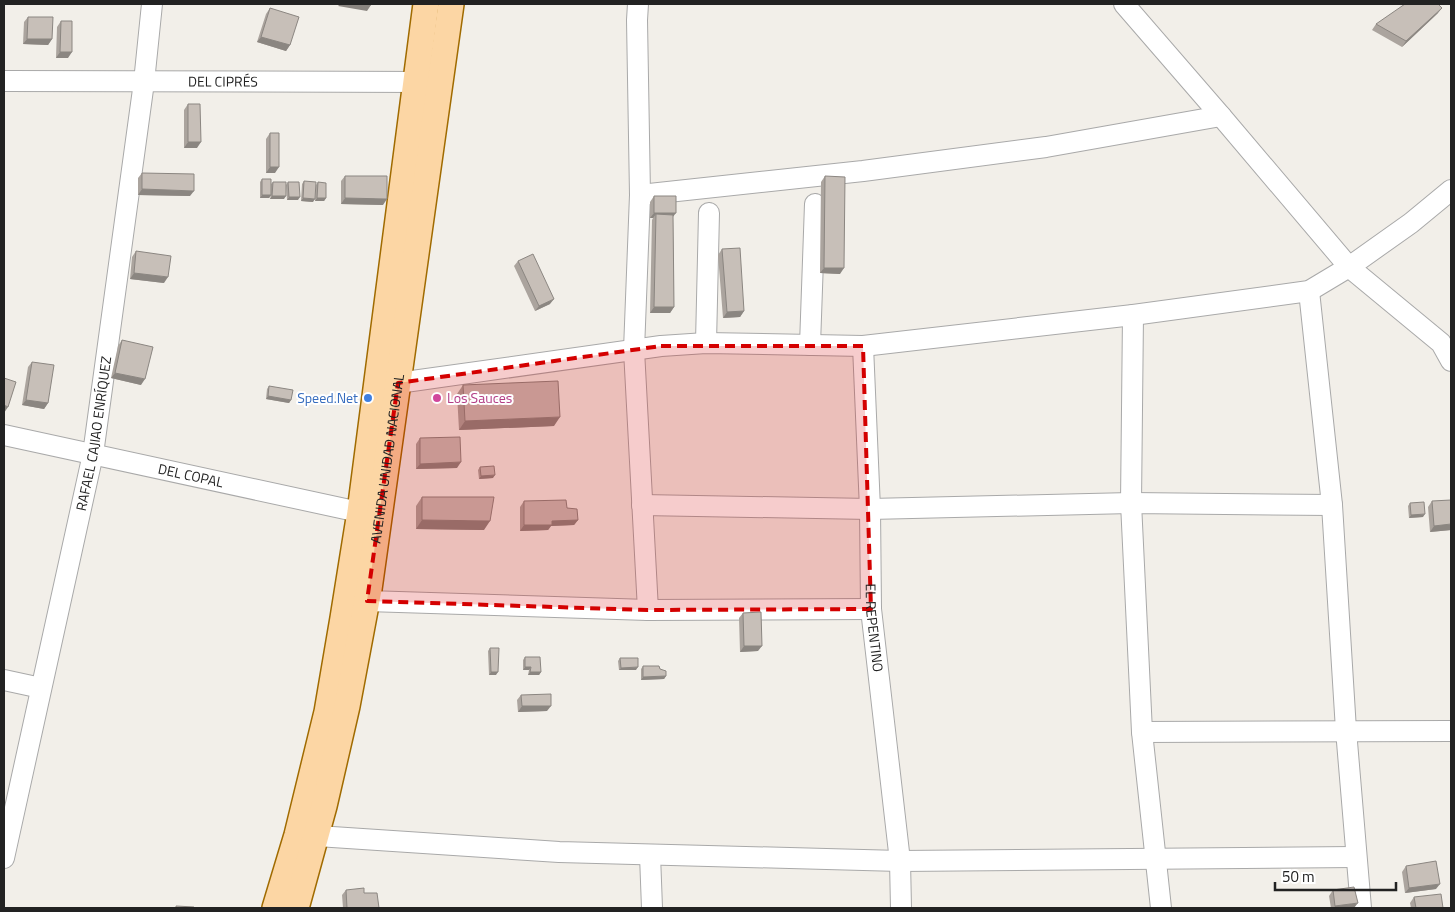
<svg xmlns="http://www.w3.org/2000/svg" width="1455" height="912" viewBox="0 0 1455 912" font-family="'Titillium Web',sans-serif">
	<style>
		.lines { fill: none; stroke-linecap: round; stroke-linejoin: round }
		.minor-casing { stroke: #a9a9a9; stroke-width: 22 }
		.major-casing { stroke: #a06b00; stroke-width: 28 }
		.minor { stroke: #fff; stroke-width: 20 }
		.major { stroke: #fcd6a4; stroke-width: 25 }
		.wall { fill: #aba49e }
		.shaded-wall { fill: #8b8681 }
		.building { fill: #c7bfb8; stroke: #8b8681 }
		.marked { fill: #d40000; fill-opacity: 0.2; stroke: #d40000; stroke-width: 4; stroke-dasharray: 10 6; stroke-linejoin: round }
		.shop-dot { fill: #3f7fe0; stroke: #fff; stroke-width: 2 }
		.hotel-dot { fill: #d1479c; stroke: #fff; stroke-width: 2 }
		.labels { text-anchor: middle; stroke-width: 4; stroke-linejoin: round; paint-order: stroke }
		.street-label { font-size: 14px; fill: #222; stroke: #fff }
		.shop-label { font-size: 14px; fill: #366cbe; stroke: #fff; text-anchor: end }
		.hotel-label { font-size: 14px; fill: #b23c85; stroke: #fff; text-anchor: start }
	</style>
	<rect width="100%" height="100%" fill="#f2efe9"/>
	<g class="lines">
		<defs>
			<g id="minor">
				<path d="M638 4 637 20 640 195 634 350 648 610"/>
				<path d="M1124 4 1221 116 1349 267 1441 343 1451 361"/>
				<path id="s1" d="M4 81 429 82"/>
				<path d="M640 195 863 171 1046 147 1221 116"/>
				<path d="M1309 291 1332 505 1346 730 1361 908"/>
				<path d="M1133 315 1131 503 1142 732 1161 908"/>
				<path d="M706 343 709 213"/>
				<path d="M810 345 815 204"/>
				<path id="s2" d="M863 346 870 509 871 609 900 861 901 908"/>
				<path d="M398 383 661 346 706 343 863 346 1133 315 1309 291 1349 267 1411 223 1451 190"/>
				<path id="s3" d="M4 435 373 515"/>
				<path d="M642 505 870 509 1131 503 1332 505"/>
				<path d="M367 601 648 610 871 609"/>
				<path d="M4 680 41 688"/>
				<path d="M1142 732 1451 731"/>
				<path d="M302 835 559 852 900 861 1355 857"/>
				<path d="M650 855 652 908"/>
				<path id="s4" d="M4 858 93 454 144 82 152 4"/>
			</g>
			<g id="major">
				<path d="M275 908 297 835 327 712 343 618 360 512 426 4"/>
				<path id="s5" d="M296 908 324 806 347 706 369 589 451 4"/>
			</g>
		</defs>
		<use href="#minor" class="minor-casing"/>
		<use href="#major" class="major-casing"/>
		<use href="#minor" class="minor"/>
		<use href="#major" class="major"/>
	</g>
	<path class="wall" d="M270 8 290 45 286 51 257 42 266 14Z
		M1438 13 1402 47 1372 30 1376 24Z
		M28 17 52 39 48 45 23 44 24 22Z
		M61 21 68 58H56L57 27Z
		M188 104 197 148H184V110Z
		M270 133 275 173H266V139Z
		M142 173 190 196 138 195V178Z
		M345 176 383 205 341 204V181Z
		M825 176 840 274 820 273 821 182Z
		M262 179 271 184 273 182 284 199H270L271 196 269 198H260V182Z
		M304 181 313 202 301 201 302 184Z
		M288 182 298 200H287L286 185Z
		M318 182 326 198 324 201H315L316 185Z
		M654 196 673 218 674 307 670 313H650L652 220 653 218H650V202Z
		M722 249 744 311 740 317 723 318 718 255Z
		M136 251 164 283 130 279 132 257Z
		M518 261 550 304 535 311 514 266Z
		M122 340 141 385 111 378 118 346Z
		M32 362 48 403 44 409 22 405 28 367Z
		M463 385 554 426 459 430 457 394Z
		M269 386 291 400 289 403 266 399 267 389Z
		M420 438 457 468 416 469V444Z
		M480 467 493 478 479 479 478 470Z
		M422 497 484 530 416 529V506Z
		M524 501 567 508 578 520 574 525 551 526 548 530 520 531V507Z
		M1432 501 1451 530 1430 532 1428 507Z
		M1410 503 1423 517 1409 518 1408 506Z
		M743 613 758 651 740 652 739 618Z
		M490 648 496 675H489L488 651Z
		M525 657 541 672 539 675H528L529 670H523V660Z
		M620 658 636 670H619L618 661Z
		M643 666 666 676 664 679 641 680V669Z
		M521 695 547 711 518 712 517 700Z
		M1406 866 1436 889 1405 893 1402 872Z
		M346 890 364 893 379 908H343L342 895Z
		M1333 890 1355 908H1357H1331L1329 896Z
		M1414 897 1443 908H1411L1410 903Z"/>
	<path class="shaded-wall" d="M340 4H361L371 5 367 11 338 6Z
		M1442 8 1438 13 1402 47 1406 41Z
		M261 37 290 45 286 51 257 42Z
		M27 39H52L48 45 23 44Z
		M60 52H72L68 58H56Z
		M188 142H201L197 148H184Z
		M270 167H279L275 173H266Z
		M142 189 194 191 190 196 138 195Z
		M262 195H271L269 198H260Z
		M272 196H286L284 199H270Z
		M289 197H300L298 200H287Z
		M303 198 315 199 313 202 301 201Z
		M317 198H326L324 201H315Z
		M345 198 387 199 383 205 341 204Z
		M654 213H676L672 218 656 214 653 218H650Z
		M824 268H844L840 274 820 273Z
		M134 273 168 277 164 283 130 279Z
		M554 299 550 304 535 311 539 306Z
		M654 307H674L670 313H650Z
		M744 311 740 317 723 318 727 312Z
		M115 373 145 379 141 385 111 378Z
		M268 396 291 400 289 403 266 399Z
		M26 400 48 403 44 409 22 405Z
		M4 405 8 407 4 413Z
		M560 417 554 426 459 430 465 421Z
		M461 462 457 468 416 469 420 464Z
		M495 475 493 478 479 479 481 476Z
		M1425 514 1423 517 1409 518 1411 515Z
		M422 520 490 521 484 530 416 529Z
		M578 520 574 525 551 526 548 530 520 531 524 525 552 521Z
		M1451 524V530L1430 532 1434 526Z
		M744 646H762L758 651 740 652Z
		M525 667H531L529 670H523Z
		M638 667 636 670H619L621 668Z
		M491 672H498L496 675H489Z
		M530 672H541L539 675H528Z
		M666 676 664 679 641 680 643 677Z
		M522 706H551L547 711 518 712Z
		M1440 884 1436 889 1405 893 1409 888Z
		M1358 903 1354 908H1334L1335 906Z"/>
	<path class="building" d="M361 4H372L371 5Z
		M1405 4H1438L1442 8 1406 41 1376 24Z
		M270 8 299 17 290 45 261 37Z
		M28 17H53L52 39H27Z
		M61 21H72V52H60Z
		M188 104H200L201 142H188Z
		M270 133H279V167H270Z
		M142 173 194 174V191L142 189Z
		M345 176H387V199L345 198Z
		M825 176 845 177 844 268H824Z
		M262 179H271V195H262Z
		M304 181 316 182 315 199 303 198Z
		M273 182H286V196H272Z
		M288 182H299L300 197H289Z
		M318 182 326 183V198H317Z
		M654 196H676V213H654Z
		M656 214 673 215 674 307H654Z
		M740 248 744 311 727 312 722 249Z
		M136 251 171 256 168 277 134 273Z
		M533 254 554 299 539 306 518 261Z
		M122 340 153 347 145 379 115 373Z
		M32 362 54 365 48 403 26 400Z
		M4 378 16 382 8 407 4 405Z
		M558 381 560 417 465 421 463 385Z
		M269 386 293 390 291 400 268 396Z
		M460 437 461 462 420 464V438Z
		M494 466 495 475 481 476 480 467Z
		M422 497H494L490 521 422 520Z
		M566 500 567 508 577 509 578 520 552 521V525H524V501Z
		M1451 500V524L1434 526 1432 501Z
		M1424 502 1425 514 1411 515 1410 503Z
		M761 612 762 646H744L743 613Z
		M490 648H499L498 672H491Z
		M525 657H540L541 672H530L531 667H525Z
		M620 658H638V667L621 668Z
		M643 666H659L660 669 666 671V676L643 677Z
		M551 694V706H522L521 695Z
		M1436 861 1440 884 1409 888 1406 866Z
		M1354 887 1358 903 1335 906 1333 890Z
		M364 888V893H377L379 908H347L346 890Z
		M1441 894 1443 908H1416L1414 897Z
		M176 906 194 907V908H176Z"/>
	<path class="marked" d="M661 346H863L871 609 648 610 367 601 398 383Z"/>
	<circle class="shop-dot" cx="368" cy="398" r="5"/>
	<circle class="hotel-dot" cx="437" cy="398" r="5"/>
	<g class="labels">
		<g class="street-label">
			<text dy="5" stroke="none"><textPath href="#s1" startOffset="219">DEL CIPRÉS</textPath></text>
			<text dy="5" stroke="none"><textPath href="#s4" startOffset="434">RAFAEL CAJIAO ENRÍQUEZ</textPath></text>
			<text dy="5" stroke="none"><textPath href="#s5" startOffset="459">AVENIDA UNIDAD NACIONAL</textPath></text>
			<text dy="5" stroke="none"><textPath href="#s3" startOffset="191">DEL COPAL</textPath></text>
			<text dy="5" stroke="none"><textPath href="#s2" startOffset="282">EL REPENTINO</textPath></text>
		</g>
		<g class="shop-label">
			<text x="358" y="403">Speed.Net</text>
		</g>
		<g class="hotel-label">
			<text x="447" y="403">Los Sauces</text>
		</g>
	</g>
	<rect width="1455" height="912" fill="none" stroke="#222222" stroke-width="10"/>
	<path d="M1275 882v8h121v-8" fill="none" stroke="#222222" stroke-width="2.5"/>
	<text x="1282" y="882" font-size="15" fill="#222222" stroke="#ffffff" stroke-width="4" paint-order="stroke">50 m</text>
</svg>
